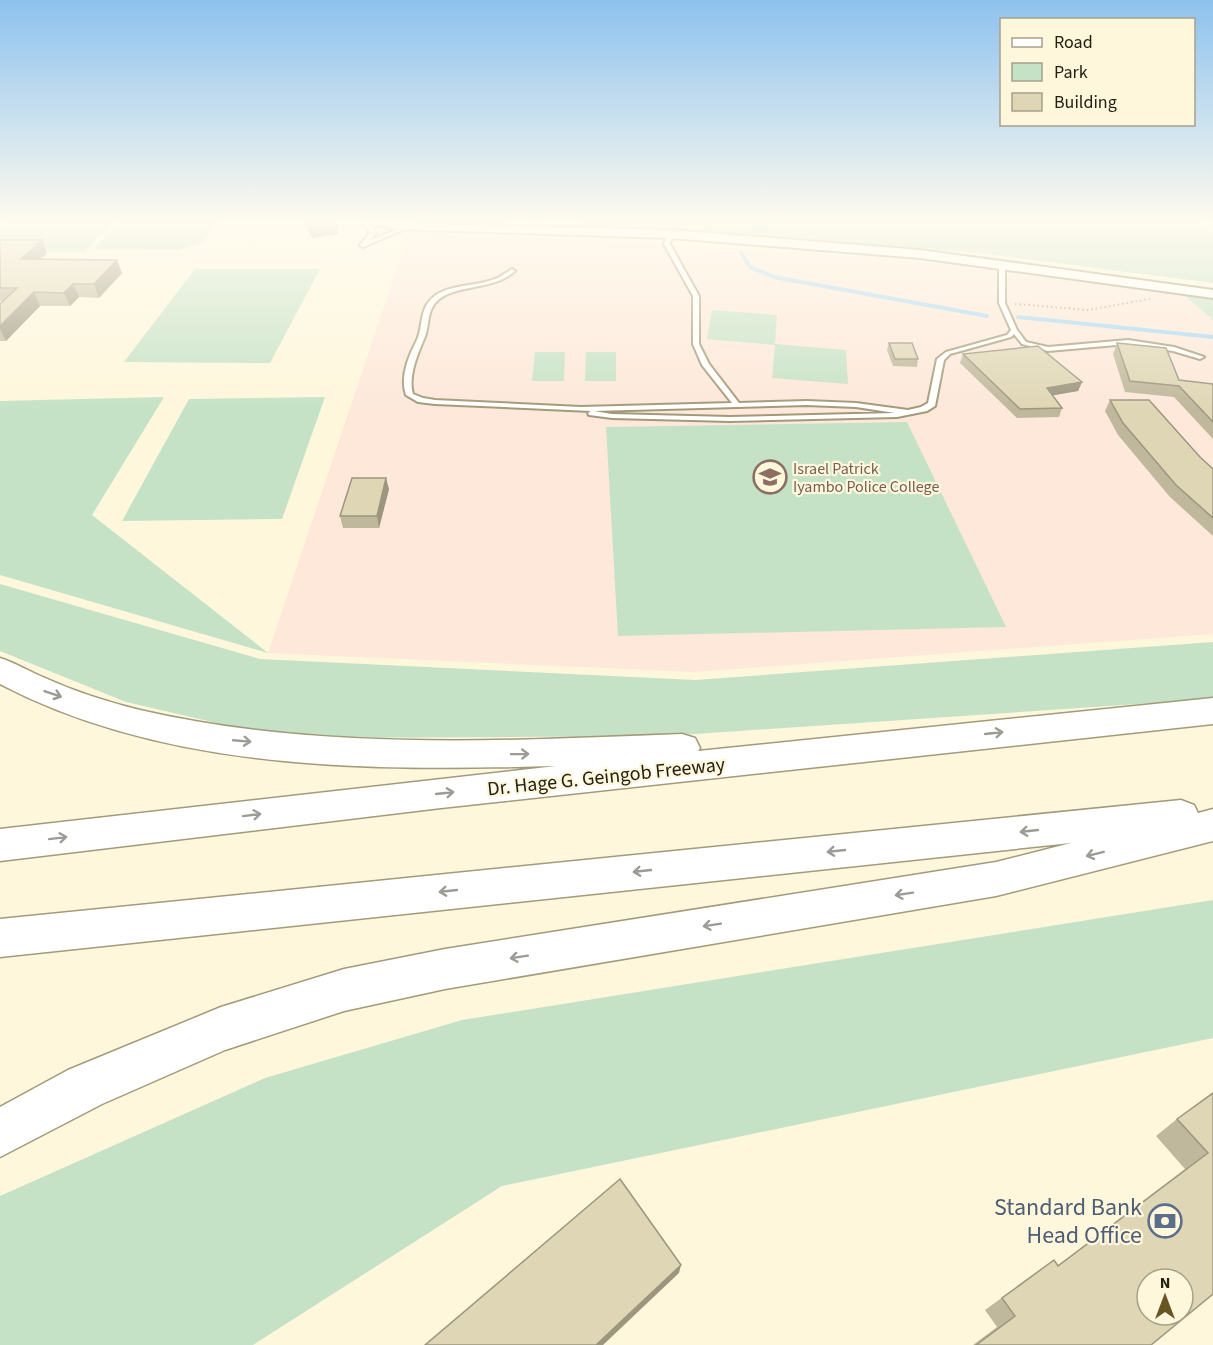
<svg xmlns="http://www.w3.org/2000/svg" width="1213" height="1345" viewBox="0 0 1213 1345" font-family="'Source Sans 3',sans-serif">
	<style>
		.education { fill: #fde8da }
		.green { fill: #c5e2c6 }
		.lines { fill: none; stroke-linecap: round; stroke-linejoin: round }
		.stream { stroke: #a6d6f6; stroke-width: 4 }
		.service-casing { stroke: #a29a7a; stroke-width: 4 }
		.minor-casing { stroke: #a29a7a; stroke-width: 4 }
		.motorway-casing { stroke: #a29a7a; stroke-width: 3 }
		.path { stroke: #aca691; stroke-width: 2; stroke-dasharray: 1.5 3; stroke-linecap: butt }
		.service { fill: #fff; fill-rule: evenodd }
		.minor { fill: #fff; fill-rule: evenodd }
		.motorway { fill: #fff; fill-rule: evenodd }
		.wall { fill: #c0b89c }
		.shaded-wall { fill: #9c967f }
		.building { fill: #dfd6b5; stroke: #9c967f; stroke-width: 1.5; fill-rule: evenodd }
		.oneway { stroke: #9c9b95 }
		.labels { text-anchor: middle; stroke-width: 4.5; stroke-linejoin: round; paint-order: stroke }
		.far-education-label { font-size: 16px; fill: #785e54; stroke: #fef7dc; text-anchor: start }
		.street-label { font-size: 20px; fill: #242114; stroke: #fef7dc }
		.near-service-label { font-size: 24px; fill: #4e5e75; stroke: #fef7dc; text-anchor: end }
	</style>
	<rect width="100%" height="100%" fill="#fef7dc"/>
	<path class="education" d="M409 232 667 244 898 259 1183 294 1213 320V634L693 672 268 653Z"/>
	<path class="green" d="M8 222H113L84 252 0 251V228Z
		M122 222H217L203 243 178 250 93 249Z
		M581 222H1199L1213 233V283L978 253 687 229 580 224Z
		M195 269H320L270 363 124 362Z
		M1183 294 1213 298V320Z
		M712 310 777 315 775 344 846 350 848 384 772 378 775 345 707 339Z
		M535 352H565L564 381H532Z
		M586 352H616V381H585Z
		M164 397 92 515 268 653 0 575V401Z
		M325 397 282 519 122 521 189 399Z
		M907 422 1006 627 618 636 606 427Z
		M0 584 260 659 695 680 1213 642V699L666 736 312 738 234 727 126 702 0 651Z
		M1213 900V1038L502 1186 253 1345H0V1196L265 1078 462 1020Z"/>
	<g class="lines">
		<path class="stream" d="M756 229 783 222
			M741 253 750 267 774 277 987 316
			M1018 317 1213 337"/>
		<defs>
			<path id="service" d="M363 222H369L376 233 371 240 410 224 415 225 363 247 360 245 370 233Z
				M536 222H542L536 230 533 228Z
				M670 232 673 234 670 244 699 296V344L709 364 739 403 807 401 856 403 908 410 921 407 928 403 937 359 946 352 1007 335 1011 330 999 303V263L1002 261 1005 263V303L1017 330 1026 342 1048 347 1128 340 1174 347 1204 357 1200 359 1173 351 1128 344 1048 351 1022 344 1014 334 1011 337 950 354 944 360 935 406 927 411 897 417 730 421 612 418 589 415 588 413 591 411 435 404 418 402 406 395C400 378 408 357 416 342 422 331 420 317 426 306 439 283 470 288 492 280 500 278 505 273 512 269L515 271C492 293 445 282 432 308 427 317 429 329 424 339 417 356 408 376 413 394L423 398 435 400 581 407 732 403 702 365 693 344V296L664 244 667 234ZM807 405 856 407 895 413 730 417 612 414 594 411Z"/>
			<path id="minor" d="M371 222 670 230 920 250 1213 290V298L920 258 670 238 398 229 377 226Z"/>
			<path id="motorway" d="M0 658C16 663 30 672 45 678 76 692 108 702 140 710 316 751 503 741 682 734L695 738 700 748 698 751 1213 698V724L441 808 0 861V829L556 766C372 771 168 772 0 684Z
				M1181 800 1194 805 1198 813 1213 809V841L996 896 445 989 344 1011 225 1050 102 1104 0 1157V1107L68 1070 221 1007 344 969 445 949 996 862 1071 843 0 957V919Z"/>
		</defs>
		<use href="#service" class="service-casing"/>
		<use href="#minor" class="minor-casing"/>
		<use href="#motorway" class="motorway-casing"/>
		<path class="path" d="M1015 304 1088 310 1150 299"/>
		<use href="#service" class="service"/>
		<use href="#minor" class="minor"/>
		<use href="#motorway" class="motorway"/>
	</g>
	<path class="wall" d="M303 222H335L338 234 312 238Z
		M0 240H42L47 253 41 259 117 260 122 273 99 298 79 297 70 306H40L6 341H0V304L3 301H0Z
		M889 343 918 359 917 367 893 366 887 350Z
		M1117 343 1179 380 1213 384V439L1174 397 1125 392 1113 354Z
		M963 354 1082 382 1078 391 1053 395 1062 408 1059 417 1017 418 960 363Z
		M1110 400 1200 457 1213 469V536L1170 497 1118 435 1105 411Z
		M389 489 379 528H343L340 516Z
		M1213 1093V1294L1151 1345H973L997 1327 985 1310 1054 1260 1058 1265 1185 1169 1156 1136 1177 1119Z"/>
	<path class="shaded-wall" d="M336 225 338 234 312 238 309 229Z
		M42 240 47 253 27 272 21 259Z
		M117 260 122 273 99 298 94 284Z
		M73 284 79 297 70 306 64 293Z
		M34 292 40 306 6 341 0 329V326Z
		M1082 382 1078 391 1044 397 1047 388Z
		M386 478 389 489 379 528 377 516Z
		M681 1265 679 1273 603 1345H596Z"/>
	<path class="building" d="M306 222H335L336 225 309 229Z
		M0 240H42L21 259 117 260 94 284H73L64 293 34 292 0 326V304L17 288H0Z
		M889 343H912L918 359H895Z
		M1117 343 1166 348 1179 380 1213 384V422L1179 386 1130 381Z
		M1038 346 1082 382 1047 388 1062 408 1020 409 963 354Z
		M1110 400H1149L1200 457 1213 469V518L1176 485 1123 423Z
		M352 478H386L377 516H340Z
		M1213 1093V1294L1151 1345H976L1015 1316 1002 1298 1054 1260 1058 1266 1208 1153 1177 1119ZM1147 1279H1183V1315H1147Z
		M620 1179 681 1265 596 1345H425Z"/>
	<defs><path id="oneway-shaft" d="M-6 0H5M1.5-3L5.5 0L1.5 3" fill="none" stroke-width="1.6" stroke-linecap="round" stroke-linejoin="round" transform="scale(1.5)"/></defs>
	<g class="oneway">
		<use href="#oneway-shaft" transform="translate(53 694) rotate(19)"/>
		<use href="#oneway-shaft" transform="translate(994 733) rotate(-6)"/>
		<use href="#oneway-shaft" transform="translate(242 741) rotate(5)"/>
		<use href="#oneway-shaft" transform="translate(520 754) rotate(-1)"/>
		<use href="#oneway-shaft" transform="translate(445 793) rotate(-6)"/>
		<use href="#oneway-shaft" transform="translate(252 815) rotate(-7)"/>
		<use href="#oneway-shaft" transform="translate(1029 831) rotate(174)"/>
		<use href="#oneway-shaft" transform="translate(58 838) rotate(-7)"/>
		<use href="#oneway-shaft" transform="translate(836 851) rotate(174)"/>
		<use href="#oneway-shaft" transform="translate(1095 854) rotate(166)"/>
		<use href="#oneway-shaft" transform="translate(642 871) rotate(174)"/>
		<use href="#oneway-shaft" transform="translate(448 891) rotate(174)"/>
		<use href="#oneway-shaft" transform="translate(904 894) rotate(171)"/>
		<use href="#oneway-shaft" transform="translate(712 925) rotate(171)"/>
		<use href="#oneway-shaft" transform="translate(519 957) rotate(171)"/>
	</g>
	<linearGradient id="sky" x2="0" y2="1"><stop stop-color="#8dc2ee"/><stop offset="0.54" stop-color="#fffbef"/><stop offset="1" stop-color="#fffbef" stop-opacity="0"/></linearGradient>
	<rect width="1213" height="410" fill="url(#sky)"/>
	<defs>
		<symbol id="university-ring" viewBox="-11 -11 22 22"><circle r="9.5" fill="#fef7dc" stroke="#8d6e63" stroke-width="1.5"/><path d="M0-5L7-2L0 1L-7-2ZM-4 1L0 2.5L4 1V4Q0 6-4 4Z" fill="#8d6e63"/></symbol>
		<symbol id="bank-ring" viewBox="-11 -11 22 22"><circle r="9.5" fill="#fef7dc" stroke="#5c6f8a" stroke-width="1.5"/><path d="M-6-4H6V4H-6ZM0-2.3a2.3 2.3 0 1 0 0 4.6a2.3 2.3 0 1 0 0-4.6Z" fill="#5c6f8a"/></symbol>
	</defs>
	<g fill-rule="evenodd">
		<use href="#university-ring" x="751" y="458" width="38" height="38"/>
		<use href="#bank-ring" x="1146" y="1202" width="38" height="38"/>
	</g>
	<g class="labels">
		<g class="far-education-label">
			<text x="793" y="474">Israel Patrick<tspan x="793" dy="18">Iyambo Police College</tspan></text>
		</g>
		<g class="street-label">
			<text transform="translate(606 776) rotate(-6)" y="7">Dr. Hage G. Geingob Freeway</text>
		</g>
		<g class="near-service-label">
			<text x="1142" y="1215">Standard Bank<tspan x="1142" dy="28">Head Office</tspan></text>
		</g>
	</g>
	<rect x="1000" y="18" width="195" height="108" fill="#fef7dc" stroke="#a7a18c" stroke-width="1.5"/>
	<rect x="1012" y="38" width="30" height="9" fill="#ffffff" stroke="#a7a18c" stroke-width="1.5"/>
	<text x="1054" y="48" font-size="18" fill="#242114">Road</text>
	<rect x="1012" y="63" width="30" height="18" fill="#c5e2c6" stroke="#a7a18c" stroke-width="1.5"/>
	<text x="1054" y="78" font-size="18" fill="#242114">Park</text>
	<rect x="1012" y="93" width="30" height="18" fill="#dfd6b5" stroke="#a7a18c" stroke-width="1.5"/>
	<text x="1054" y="108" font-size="18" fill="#242114">Building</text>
	<g transform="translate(1165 1297)"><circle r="28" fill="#fef7dc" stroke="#a7a18c" stroke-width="1.5"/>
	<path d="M0-4.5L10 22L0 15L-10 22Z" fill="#675523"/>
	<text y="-9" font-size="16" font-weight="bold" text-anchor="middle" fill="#242114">N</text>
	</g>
</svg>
